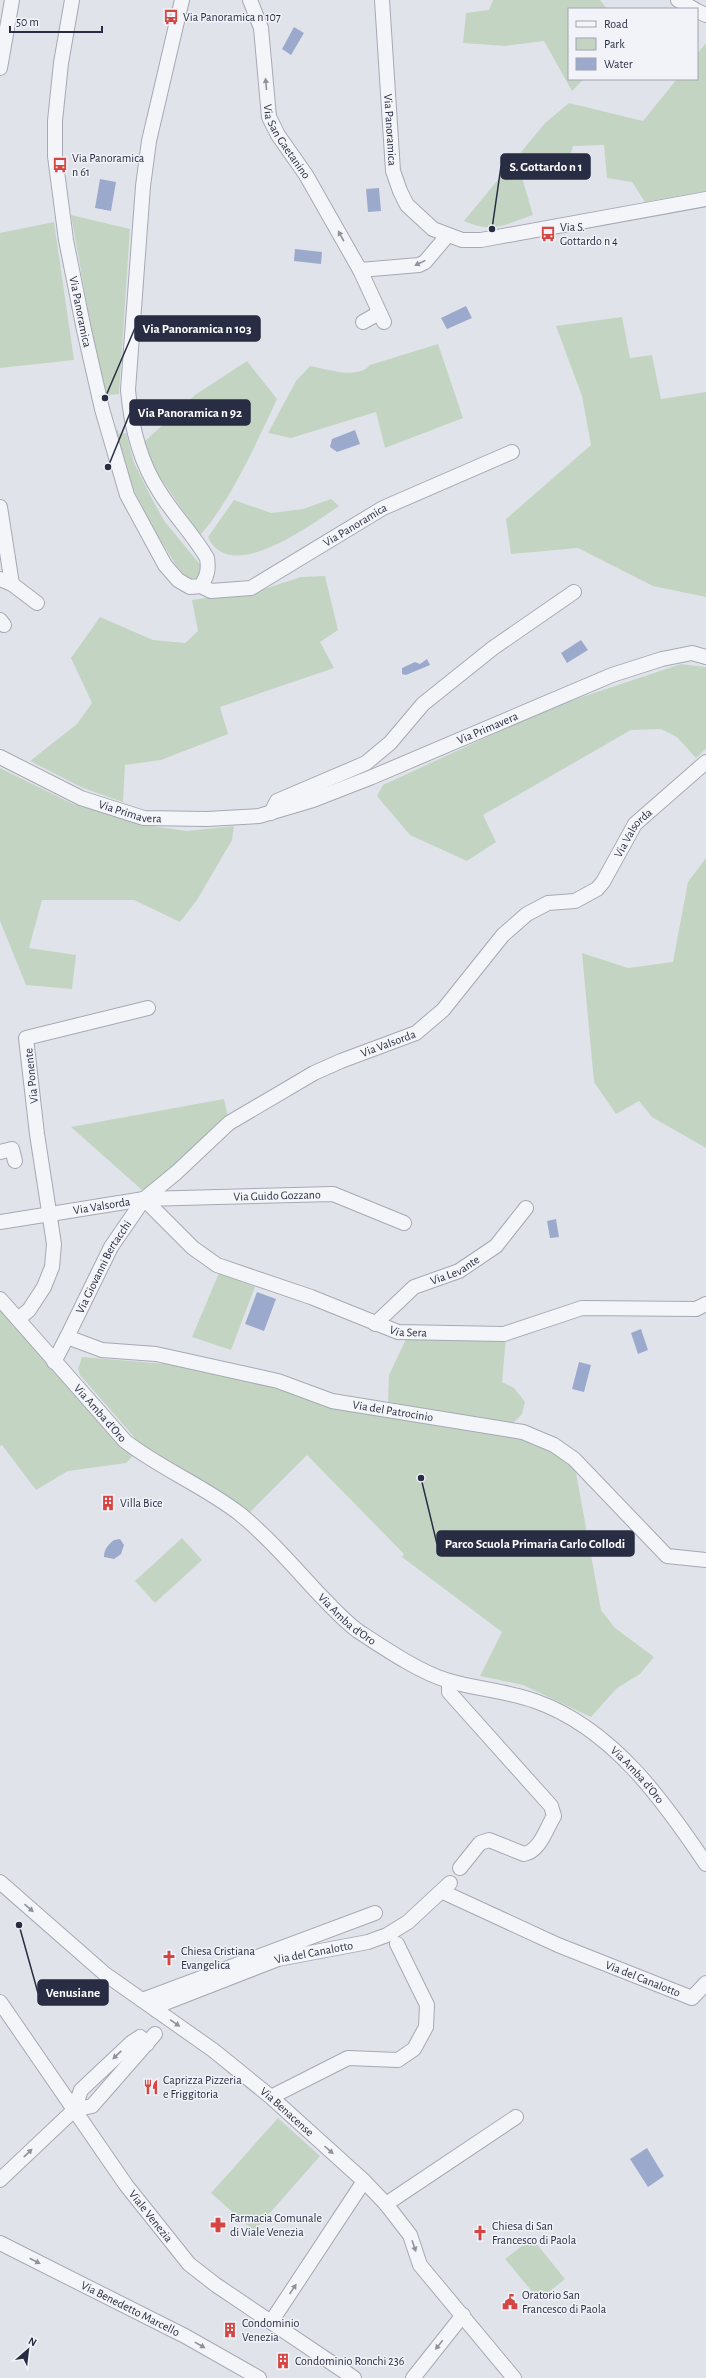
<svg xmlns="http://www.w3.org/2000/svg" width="706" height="2378" viewBox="0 0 706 2378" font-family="'Alegreya Sans',sans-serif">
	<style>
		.green { fill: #c3d5c2 }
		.water { fill: #9baacc }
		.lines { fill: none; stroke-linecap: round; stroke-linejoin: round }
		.minor-casing { stroke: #a6a9b5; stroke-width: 16 }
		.minor { stroke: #f4f5f8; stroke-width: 14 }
		.oneway { fill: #8e919e }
		.labels { text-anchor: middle; stroke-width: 3; stroke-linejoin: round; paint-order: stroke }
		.poi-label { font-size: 12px; fill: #292d43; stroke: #f1f3f8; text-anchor: start }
		.street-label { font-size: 12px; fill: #292d43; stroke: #f1f3f8 }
		.leader { fill: none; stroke: #292d43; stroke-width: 1.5 }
		.callout-dot { fill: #292d43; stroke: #f1f3f8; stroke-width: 1.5 }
		.callout { fill: #292d43; stroke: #292d43; stroke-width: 1.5 }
		.callout-label { font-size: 13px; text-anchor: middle; font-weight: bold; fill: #fff }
	</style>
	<rect width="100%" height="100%" fill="#e1e3eb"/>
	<path class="green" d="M493 0H600L607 9H569V79H584L572 91 544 41 505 46 463 43 466 13 489 10Z
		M706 43V191L645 202 632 182 607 178 604 145 573 146 565 172 522 177 533 215C505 224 494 234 464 221L545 123 569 103 643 121 677 79H697V54Z
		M71 215 130 229 119 394 110 395V399H107L95 359 94 343Z
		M54 222 74 360 0 368V233Z
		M622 317 630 358 652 355 661 399 706 392V597L653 586 578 548 511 554 506 519 591 445 582 396 556 326Z
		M438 344 463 418 385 448 376 412 291 438 268 433 296 381 310 366C327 369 357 380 370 365Z
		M247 361 277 399C259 438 229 504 200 535L161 479 143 443 195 395Z
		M118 430 119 434 126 433 134 463 152 499 165 522 203 568 201 575 195 579 186 577 176 565 156 533 128 479 113 431Z
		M331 499 339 506C312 524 230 586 208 537L234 500 271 513 303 509Z
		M325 576 338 630 320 642 334 668 220 707 228 734 161 760 125 765 123 802 83 788 30 761 77 724 92 703 71 658 100 617 153 640 185 643 198 631 192 600 264 589 301 577Z
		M681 664 706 667V749L696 758 677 737 661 729 631 730 483 815 496 842 467 861 410 835 377 796 383 785 552 707Z
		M0 768 73 804 144 825 187 831 234 826 232 840 197 900 180 922 134 900H42L29 948 76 955 72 989 26 985 0 921Z
		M706 858V1148L652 1117 639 1101 616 1114 594 1082 582 953 628 968 673 962 688 882Z
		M224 1099 228 1117 211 1130 183 1159 142 1190 71 1127Z
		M219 1273 255 1287 231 1350 192 1337Z
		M0 1306 104 1429 134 1455 126 1463 68 1471 36 1490 2 1445 0 1446Z
		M408 1335 506 1338 502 1382 514 1388 525 1402 522 1414 512 1424 388 1402 389 1375Z
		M82 1357 166 1364 272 1383 529 1439 574 1462 601 1610 615 1628 654 1657 640 1674 617 1688 591 1717 523 1685 480 1676 502 1632 402 1557 404 1554 307 1455 249 1513 142 1446 80 1375 78 1369Z
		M182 1538 202 1560 155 1603 135 1581Z
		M278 2118 320 2156 254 2231 211 2193Z
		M532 2238 565 2279 539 2300 505 2259Z"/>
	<path class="water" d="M294 27 304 33 291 55 282 49Z
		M100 179 116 182 111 211 95 208Z
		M379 188 381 211 368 212 366 189Z
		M295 249 322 252 321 264 294 261Z
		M466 306 472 318 447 329 441 318Z
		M355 430 360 444 337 452 330 447 332 439Z
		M581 640 588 650 567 663 561 653Z
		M427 659 430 665 406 675 402 674V668L415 662 420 664Z
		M556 1219 559 1237 550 1238 547 1221Z
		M257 1292 276 1299 264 1331 245 1324Z
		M641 1329 648 1350 638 1354 631 1333Z
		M579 1362 591 1365 584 1392 572 1389Z
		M120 1539 124 1545 121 1554 114 1559 104 1557C104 1549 108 1545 114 1540Z
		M647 2148 664 2176 648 2187 630 2159Z"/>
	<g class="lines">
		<defs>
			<g id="minor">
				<path id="s1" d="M72 0 61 63 55 121V156L66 240 84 330 102 409 127 495 165 565 178 580 190 587 201 586C207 576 209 570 207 558 193 534 173 514 159 491 139 460 131 426 128 390L143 186 149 141 182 0"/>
				<path id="s2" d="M250 0 261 28 269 117 278 135 306 175 360 270 384 322"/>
				<path id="s3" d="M382 0 393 171 400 191 407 205 433 229 462 240H481L706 199"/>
				<path d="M678 0 694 9"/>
				<path d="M697 11 706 15"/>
				<path d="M0 68 12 0"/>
				<path d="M360 270 419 265 425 262 447 236"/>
				<path d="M363 322 379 313"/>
				<path d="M0 507 12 584"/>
				<path d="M0 579 12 584 37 603"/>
				<path id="s4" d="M201 586 211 591 251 588 383 508 512 452"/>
				<path d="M0 620 4 625"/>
				<path id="s5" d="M0 757 81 798 144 818 207 819 259 816 313 800 372 777 612 675 662 659 692 653 706 657"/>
				<path d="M271 813 277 801 366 763 390 743 423 704 493 648 574 592"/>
				<path d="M0 1152 12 1149 15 1161"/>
				<path id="s6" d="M144 1199 193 1248 217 1265 311 1297 398 1332 504 1334 582 1308 696 1309 706 1304"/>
				<path id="s7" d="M0 1222 144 1199 333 1194 404 1223"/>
				<path id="s8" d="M0 1299 125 1441C161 1469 204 1486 240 1514 269 1538 293 1566 318 1593 331 1606 343 1620 358 1631 384 1648 419 1672 449 1681 477 1689 507 1691 535 1701 612 1728 663 1800 706 1864"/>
				<path d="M18 1319 29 1310 44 1287 52 1267 54 1244 37 1134 26 1038 148 1008"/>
				<path id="s9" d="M375 1324 414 1287 459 1271 496 1246 526 1208"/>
				<path id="s10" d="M67 1337 111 1247 144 1199 177 1172 229 1123 314 1073 341 1061 416 1033 443 1010 503 935 527 914 548 903 575 901 597 889 603 882 635 824 706 762"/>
				<path id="s11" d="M54 1362 67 1337 102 1350 156 1354 278 1381 332 1401 523 1432 554 1445 574 1459 667 1556 706 1560"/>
				<path d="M449 1681V1692L551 1806 554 1816C546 1829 540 1851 524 1854L489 1840 480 1843 460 1868"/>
				<path id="s12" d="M0 1882 105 1974 213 2050 271 2097 364 2181 386 2204 410 2235 420 2265 514 2378"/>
				<path id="s13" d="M443 1892 558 1945 692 1998 706 1983"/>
				<path d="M142 2000 375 1913"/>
				<path id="s14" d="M0 2002 126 2185 189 2264 216 2285 354 2378"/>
				<path id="s15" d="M156 2010 165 2003 278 1959 368 1942 387 1935 408 1922 450 1883"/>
				<path d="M147 2044 140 2037 131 2043 81 2090 74 2110 92 2106 155 2034"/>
				<path d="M271 2097 348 2058 398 2060 414 2049 426 2027 427 2005 397 1944"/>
				<path d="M0 2180 74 2110"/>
				<path d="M386 2204 516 2117"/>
				<path id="s16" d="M0 2243 185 2336 259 2378"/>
				<path d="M271 2322 364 2181"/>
				<path d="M413 2378 463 2315"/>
			</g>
		</defs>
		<use href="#minor" class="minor-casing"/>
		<use href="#minor" class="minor"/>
	</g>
	<defs><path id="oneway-solid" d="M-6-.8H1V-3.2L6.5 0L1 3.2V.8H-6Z"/></defs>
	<g class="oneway">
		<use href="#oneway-solid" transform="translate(266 84) rotate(-95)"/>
		<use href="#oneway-solid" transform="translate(341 236) rotate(-119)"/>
		<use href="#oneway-solid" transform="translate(420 263) rotate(154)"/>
		<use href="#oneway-solid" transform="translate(29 1908) rotate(41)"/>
		<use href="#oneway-solid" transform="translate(175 2023) rotate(35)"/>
		<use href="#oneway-solid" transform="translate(117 2055) rotate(137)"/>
		<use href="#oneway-solid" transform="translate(329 2150) rotate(42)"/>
		<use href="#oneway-solid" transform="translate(28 2153) rotate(-44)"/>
		<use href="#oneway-solid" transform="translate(414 2246) rotate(71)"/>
		<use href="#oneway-solid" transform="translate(35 2261) rotate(27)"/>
		<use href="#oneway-solid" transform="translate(293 2289) rotate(-56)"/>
		<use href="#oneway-solid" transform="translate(200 2345) rotate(29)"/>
		<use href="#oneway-solid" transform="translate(439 2345) rotate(128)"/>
	</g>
	<defs>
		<symbol id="bus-bare" viewBox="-9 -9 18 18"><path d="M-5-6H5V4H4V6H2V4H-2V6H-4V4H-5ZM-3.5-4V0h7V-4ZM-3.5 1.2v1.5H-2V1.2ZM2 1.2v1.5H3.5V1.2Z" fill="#d54541" stroke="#f1f3f8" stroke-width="2.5" paint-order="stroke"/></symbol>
		<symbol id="building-bare" viewBox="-9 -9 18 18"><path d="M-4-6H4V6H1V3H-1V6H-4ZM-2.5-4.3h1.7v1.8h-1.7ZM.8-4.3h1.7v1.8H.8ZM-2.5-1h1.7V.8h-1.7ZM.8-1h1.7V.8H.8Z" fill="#d54541" stroke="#f1f3f8" stroke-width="2.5" paint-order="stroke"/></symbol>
		<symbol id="church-bare" viewBox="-9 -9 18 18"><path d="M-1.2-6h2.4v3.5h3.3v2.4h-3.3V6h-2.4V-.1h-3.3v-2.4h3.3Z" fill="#d54541" stroke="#f1f3f8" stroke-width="2.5" paint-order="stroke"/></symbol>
		<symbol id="restaurant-bare" viewBox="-9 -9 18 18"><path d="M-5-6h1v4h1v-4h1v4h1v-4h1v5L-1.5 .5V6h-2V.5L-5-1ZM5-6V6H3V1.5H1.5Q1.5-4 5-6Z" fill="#d54541" stroke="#f1f3f8" stroke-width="2.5" paint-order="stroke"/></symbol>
		<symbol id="pharmacy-bare" viewBox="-9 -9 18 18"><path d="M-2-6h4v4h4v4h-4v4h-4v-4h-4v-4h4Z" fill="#d54541" stroke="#f1f3f8" stroke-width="2.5" paint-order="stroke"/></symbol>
		<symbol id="civic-bare" viewBox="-9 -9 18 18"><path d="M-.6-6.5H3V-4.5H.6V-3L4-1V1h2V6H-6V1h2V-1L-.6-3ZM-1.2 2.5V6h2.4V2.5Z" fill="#d54541" stroke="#f1f3f8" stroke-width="2.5" paint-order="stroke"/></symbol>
	</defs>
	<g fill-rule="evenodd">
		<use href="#bus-bare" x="160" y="6" width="22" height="22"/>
		<use href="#bus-bare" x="49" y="154" width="22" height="22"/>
		<use href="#bus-bare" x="537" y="223" width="22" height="22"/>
		<use href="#building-bare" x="97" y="1492" width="22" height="22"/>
		<use href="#church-bare" x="158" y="1947" width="22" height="22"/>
		<use href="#restaurant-bare" x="140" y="2076" width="22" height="22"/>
		<use href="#pharmacy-bare" x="207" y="2214" width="22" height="22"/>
		<use href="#church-bare" x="469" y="2222" width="22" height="22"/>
		<use href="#civic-bare" x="499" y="2291" width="22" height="22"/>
		<use href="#building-bare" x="219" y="2319" width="22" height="22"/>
		<use href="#building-bare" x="272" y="2350" width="22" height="22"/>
	</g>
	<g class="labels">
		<g class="poi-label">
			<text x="183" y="21">Via Panoramica n 107</text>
			<text x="72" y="162">Via Panoramica<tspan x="72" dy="14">n 61</tspan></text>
			<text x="560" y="231">Via S.<tspan x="560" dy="14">Gottardo n 4</tspan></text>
			<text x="120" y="1507">Villa Bice</text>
			<text x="181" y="1955">Chiesa Cristiana<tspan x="181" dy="14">Evangelica</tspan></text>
			<text x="163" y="2084">Caprizza Pizzeria<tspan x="163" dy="14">e Friggitoria</tspan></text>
			<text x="230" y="2222">Farmacia Comunale<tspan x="230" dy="14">di Viale Venezia</tspan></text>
			<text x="492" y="2230">Chiesa di San<tspan x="492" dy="14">Francesco di Paola</tspan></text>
			<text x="522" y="2299">Oratorio San<tspan x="522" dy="14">Francesco di Paola</tspan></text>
			<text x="242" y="2327">Condominio<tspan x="242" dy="14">Venezia</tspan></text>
			<text x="295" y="2365">Condominio Ronchi 236</text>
		</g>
		<g class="street-label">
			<text dy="4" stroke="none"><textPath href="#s3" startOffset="130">Via Panoramica</textPath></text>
			<text dy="4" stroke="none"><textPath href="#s2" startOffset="149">Via San Gaetanino</textPath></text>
			<text dy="4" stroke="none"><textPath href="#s1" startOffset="315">Via Panoramica</textPath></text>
			<text dy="4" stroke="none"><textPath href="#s4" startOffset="173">Via Panoramica</textPath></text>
			<text dy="4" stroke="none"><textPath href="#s5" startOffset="517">Via Primavera</textPath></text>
			<text dy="4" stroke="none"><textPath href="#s5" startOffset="142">Via Primavera</textPath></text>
			<text dy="4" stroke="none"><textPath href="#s10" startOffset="787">Via Valsorda</textPath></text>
			<text dy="4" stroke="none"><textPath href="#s10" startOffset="451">Via Valsorda</textPath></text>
			<text transform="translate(31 1076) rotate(-96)" y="4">Via Ponente</text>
			<text dy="4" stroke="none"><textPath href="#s7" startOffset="279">Via Guido Gozzano</textPath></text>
			<text dy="4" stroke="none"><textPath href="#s7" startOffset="103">Via Valsorda</textPath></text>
			<text dy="4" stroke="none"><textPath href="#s10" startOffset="79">Via Giovanni Bertacchi</textPath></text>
			<text dy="4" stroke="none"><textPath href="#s9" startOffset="98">Via Levante</textPath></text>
			<text dy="4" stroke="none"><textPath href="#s6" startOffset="302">Via Sera</textPath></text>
			<text dy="4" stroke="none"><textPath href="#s11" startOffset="364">Via del Patrocinio</textPath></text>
			<text dy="4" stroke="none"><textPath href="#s8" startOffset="152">Via Amba d'Oro</textPath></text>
			<text dy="4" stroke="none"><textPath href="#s8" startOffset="476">Via Amba d'Oro</textPath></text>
			<text dy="4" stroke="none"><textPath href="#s8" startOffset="812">Via Amba d'Oro</textPath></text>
			<text dy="4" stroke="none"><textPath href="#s15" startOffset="169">Via del Canalotto</textPath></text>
			<text dy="4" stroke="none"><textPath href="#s13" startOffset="218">Via del Canalotto</textPath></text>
			<text dy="4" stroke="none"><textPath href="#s12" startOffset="368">Via Benacense</textPath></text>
			<text dy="4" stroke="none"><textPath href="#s14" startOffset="262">Viale Venezia</textPath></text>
			<text dy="4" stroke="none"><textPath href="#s16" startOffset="146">Via Benedetto Marcello</textPath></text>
		</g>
	</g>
	<path class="leader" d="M492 229L501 166M105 398L135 328M108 467L130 413M421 1478L437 1544M19 1925L38 1993"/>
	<g class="callout-dot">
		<circle cx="492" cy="229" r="4"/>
		<circle cx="105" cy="398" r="4"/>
		<circle cx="108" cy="467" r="4"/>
		<circle cx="421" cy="1478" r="4"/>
		<circle cx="19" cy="1925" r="4"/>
	</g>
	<g class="callout">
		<rect x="501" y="154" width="89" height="25" rx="4"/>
		<rect x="135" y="316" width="125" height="25" rx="4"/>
		<rect x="130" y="400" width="120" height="25" rx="4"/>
		<rect x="437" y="1531" width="197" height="25" rx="4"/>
		<rect x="38" y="1980" width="70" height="25" rx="4"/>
	</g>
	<g class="callout-label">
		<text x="546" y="171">S. Gottardo n 1</text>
		<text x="197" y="333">Via Panoramica n 103</text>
		<text x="190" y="417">Via Panoramica n 92</text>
		<text x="535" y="1548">Parco Scuola Primaria Carlo Collodi</text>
		<text x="73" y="1997">Venusiane</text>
	</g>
	<rect x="568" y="8" width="130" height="72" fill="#f1f3f8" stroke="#a1a4b0"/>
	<rect x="576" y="21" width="20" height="6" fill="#f4f5f8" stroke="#a1a4b0"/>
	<text x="604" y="28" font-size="12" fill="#292d43">Road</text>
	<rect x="576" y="38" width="20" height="12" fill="#c3d5c2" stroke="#a1a4b0"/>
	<text x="604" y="48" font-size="12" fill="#292d43">Park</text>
	<rect x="576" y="58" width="20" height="12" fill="#9baacc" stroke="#a1a4b0"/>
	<text x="604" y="68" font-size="12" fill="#292d43">Water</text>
	<g transform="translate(28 2350) rotate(28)" stroke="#f1f3f8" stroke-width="3" paint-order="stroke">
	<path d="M0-3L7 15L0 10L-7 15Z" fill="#292d43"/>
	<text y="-6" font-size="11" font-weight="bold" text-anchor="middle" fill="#292d43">N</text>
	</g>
	<path d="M10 26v6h92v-6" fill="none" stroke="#292d43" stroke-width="2"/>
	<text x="16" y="26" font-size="12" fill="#292d43" stroke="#f1f3f8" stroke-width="3" paint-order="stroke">50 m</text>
</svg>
